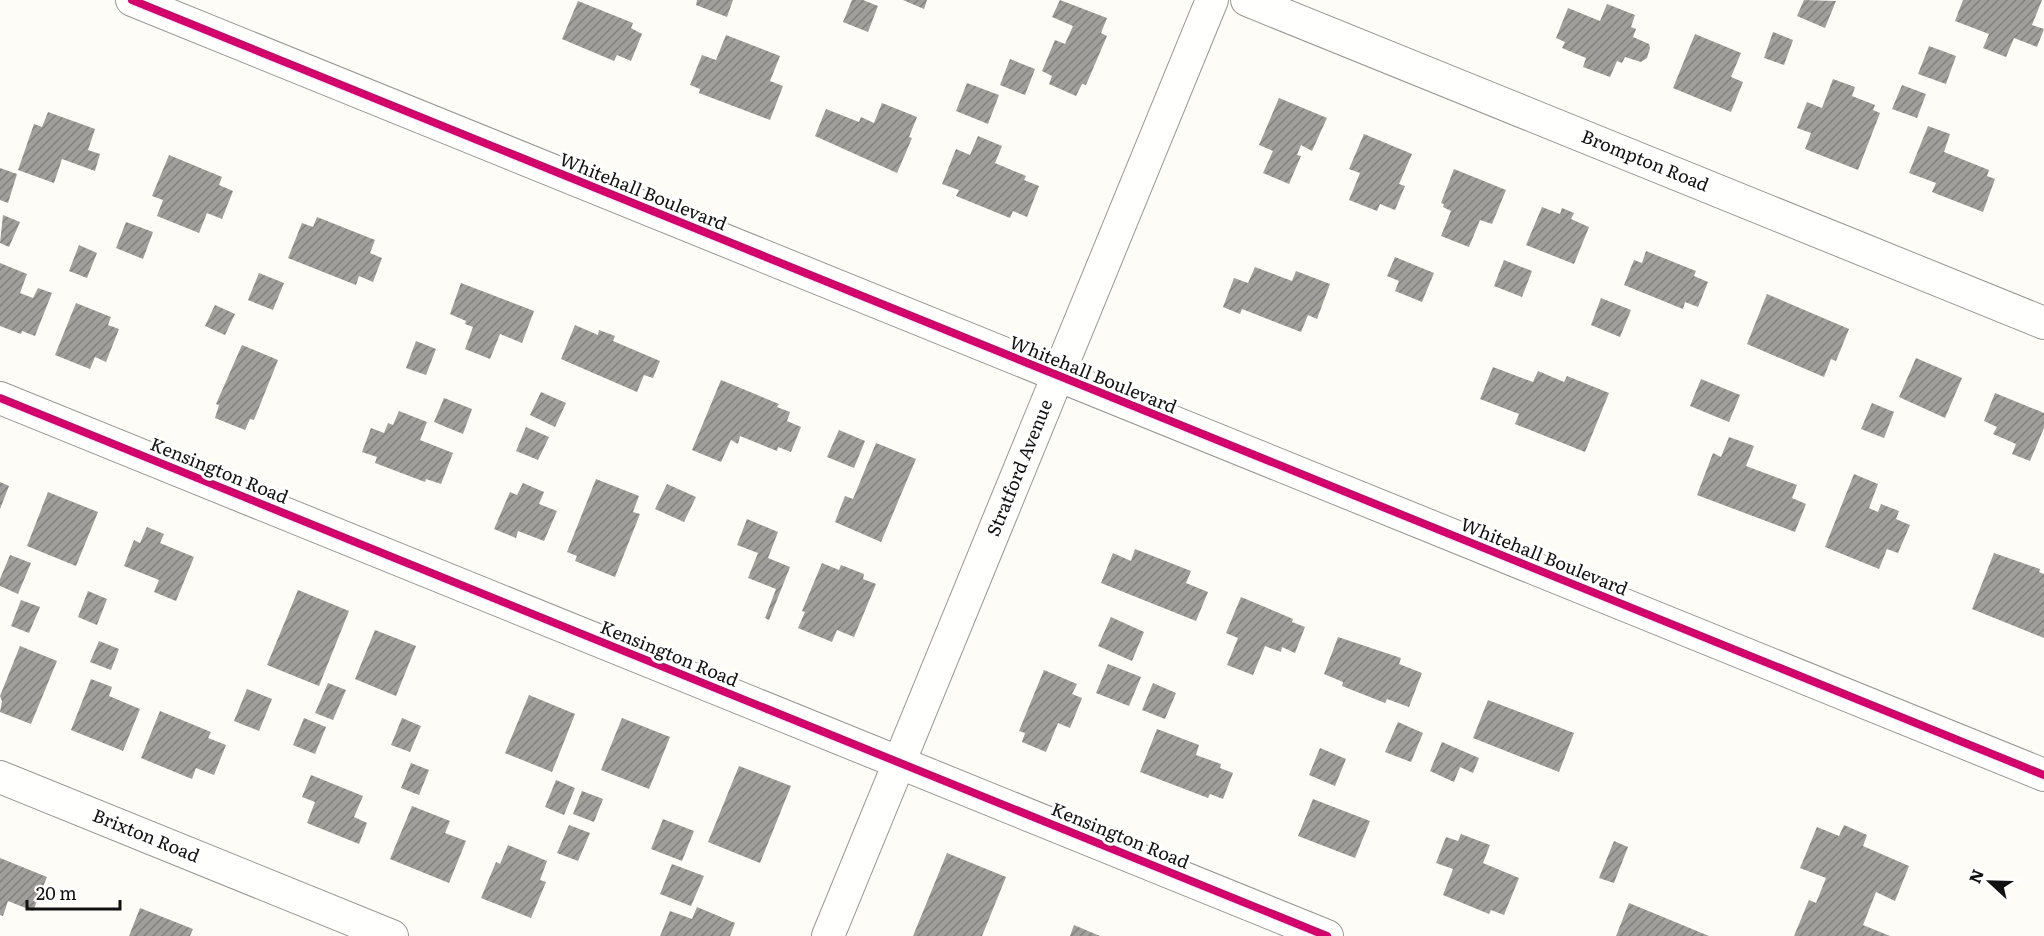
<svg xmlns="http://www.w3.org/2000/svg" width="2044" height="936" viewBox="0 0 2044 936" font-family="Literata,serif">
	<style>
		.building { fill: url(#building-hatch) }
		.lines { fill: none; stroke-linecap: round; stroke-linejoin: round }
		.minor-casing { stroke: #979795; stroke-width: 34 }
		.minor { stroke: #fffffe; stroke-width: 32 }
		.cycleway-casing { stroke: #fff; stroke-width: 11 }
		.cycleway { stroke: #d6006c; stroke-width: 8 }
		.labels { text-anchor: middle; stroke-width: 6; stroke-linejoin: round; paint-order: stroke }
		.street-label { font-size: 18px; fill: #111; stroke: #fff }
	</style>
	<defs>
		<pattern id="building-hatch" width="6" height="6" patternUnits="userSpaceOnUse" patternTransform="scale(1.5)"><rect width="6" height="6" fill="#a19f9c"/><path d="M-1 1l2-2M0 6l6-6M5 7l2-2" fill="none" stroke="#82807e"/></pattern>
	</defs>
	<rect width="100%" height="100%" fill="#fdfcf7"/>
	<path class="building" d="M697 0H733L727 17 696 5Z
		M852 0H863L878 6 868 32 843 22Z
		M903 0H927L924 9Z
		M1060 0 1107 18 1101 33 1107 36 1086 85 1082 84 1076 96 1049 84 1052 76 1042 71 1055 40 1065 44 1073 26 1052 17Z
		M1804 0 1836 1 1825 28 1797 16Z
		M1963 0H2042L2032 25 2044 29 2037 47 2014 38 2006 57 1983 48 1989 34 1955 21Z
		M578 1 633 23 631 28 642 34 631 61 617 55 614 61 562 39Z
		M1607 4 1635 15 1631 27 1636 29 1633 37 1649 44 1650 48 1647 58 1641 62 1625 57 1622 63 1617 61 1610 77 1583 67 1586 58 1562 48 1565 42 1556 38 1568 8 1600 21Z
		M1773 32 1793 40 1784 65 1764 58Z
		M1695 34 1741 53 1731 77 1743 82 1731 112 1673 88Z
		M726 35 780 56 770 81 783 86 770 120 699 93 700 89 690 85 702 55 716 60Z
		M1929 46 1956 56 1946 84 1918 74Z
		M1010 59 1035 69 1025 95 1000 85Z
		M1833 79 1855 87 1852 96 1875 105 1873 110 1880 113 1858 170 1805 149 1811 133 1797 128 1807 102 1822 108Z
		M967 83 999 95 988 124 956 111Z
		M1902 85 1926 94 1917 118 1892 109Z
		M1279 98 1327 118 1312 151 1301 145 1297 155 1301 156 1289 184 1263 173 1273 151 1259 145Z
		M882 103 917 117 909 137 912 138 897 173 815 136 826 109 859 122 861 117 874 123Z
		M48 112 95 129 88 150 100 154 95 171 62 159 54 183 18 170 34 124 42 127Z
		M1928 126 1950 134 1944 152 1989 170 1987 176 1995 179 1983 212 1932 192 1936 183 1909 173Z
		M1364 134 1412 154 1399 184 1405 186 1395 210 1380 204 1377 211 1349 200 1360 173 1349 169Z
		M978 136 1002 146 995 163 1026 176 1024 180 1039 186 1027 217 1013 211 1010 218 956 196 959 190 942 184 956 149 970 155Z
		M169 155 222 177 219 185 233 191 222 219 207 213 199 233 157 216 163 200 152 196Z
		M0 168 17 174 8 203 0 200Z
		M1454 169 1506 190 1492 224 1480 220 1469 247 1441 236 1451 211 1443 207 1444 204 1441 203Z
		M1542 207 1560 214 1562 208 1574 213 1571 219 1589 227 1574 264 1526 245Z
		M3 215 20 222 9 247 0 243Z
		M317 217 375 240 370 253 382 258 373 282 359 276 356 285 288 258 302 223 313 227Z
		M126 222 153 232 143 259 116 248Z
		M79 245 97 253 87 278 69 271Z
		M1646 251 1696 271 1694 276 1708 282 1698 307 1685 302 1683 309 1624 285 1634 260 1642 263Z
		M1395 257 1434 273 1422 302 1395 291 1399 281 1387 276Z
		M1504 260 1532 271 1522 297 1494 286Z
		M0 263 27 274 20 293 33 298 38 288 52 293 35 336 22 331 21 334 0 326Z
		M1255 267 1292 281 1296 271 1330 284 1317 319 1308 315 1301 332 1242 309 1240 314 1223 307 1234 278 1248 283Z
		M259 273 284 283 273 310 248 300Z
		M461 283 534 311 522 343 500 334 490 359 465 349 473 327 465 324 466 321 450 314Z
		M1767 294 1849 329 1836 361 1831 359 1824 377 1747 344Z
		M1601 298 1631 310 1620 337 1591 325Z
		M76 303 111 317 108 325 119 329 106 362 95 357 90 369 55 355Z
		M215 305 235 314 225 335 205 326Z
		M575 325 598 335 599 330 615 336 613 341 660 361 653 378 644 375 637 392 561 359Z
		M416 341 436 349 426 375 406 368Z
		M242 345 278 360 254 420 250 419 245 430 215 418 219 405 216 404Z
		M1916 358 1962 378 1945 418 1899 397Z
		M1493 367 1533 382 1538 371 1564 382 1567 376 1609 393 1585 452 1515 424 1519 414 1480 399Z
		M1701 379 1740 395 1729 422 1690 406Z
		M721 380 779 404 777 407 790 412 787 421 801 427 791 452 778 447 777 451 740 436 738 444 731 440 721 462 692 450Z
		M541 392 566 403 555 427 530 415Z
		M1995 393 2044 413V428L2030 461 2012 454 2016 444 1993 434 1997 427 1984 421Z
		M444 398 472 409 463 434 434 422Z
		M1872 403 1894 412 1884 438 1861 429Z
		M399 411 427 422 420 440 453 453 441 484 426 479 425 482 375 463 377 457 362 452 371 428 384 433 388 423 393 425Z
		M526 427 549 437 538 460 516 451Z
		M839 430 865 441 854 468 827 457Z
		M1729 437 1754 446 1746 466 1797 485 1792 498 1806 504 1795 532 1697 495 1713 453 1721 457Z
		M876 443 916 459 881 542 835 522 845 496 853 499Z
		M1854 474 1878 484 1869 508 1878 512 1881 504 1899 511 1896 519 1910 525 1898 553 1887 549 1879 569 1825 547Z
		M596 479 639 496 633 512 640 514 615 577 575 561 577 556 567 552Z
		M0 482 9 486 0 509Z
		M523 483 544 492 539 504 557 511 544 541 518 531 516 538 494 529 510 492 517 495Z
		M667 484 696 497 684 522 655 509Z
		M48 492 98 512 76 566 27 546Z
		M747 519 778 532 768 558 790 567 769 620 765 618 776 589 748 578 758 553 737 545Z
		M147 527 164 534 160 543 194 557 176 601 154 592 159 580 124 566 134 540 140 543Z
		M1135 549 1191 571 1186 583 1208 592 1196 621 1101 583 1113 553 1131 561Z
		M1994 553 2040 569 2039 572 2044 574V638L1972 609Z
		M10 555 31 563 18 594 0 586V579Z
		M822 563 839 570 841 565 864 574 863 579 876 584 854 637 837 630 832 642 798 628 805 612 802 611Z
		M298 590 349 611 319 686 267 665Z
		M88 591 107 599 97 625 78 617Z
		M1241 597 1293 619 1292 622 1305 627 1295 653 1282 647 1281 652 1265 646 1253 675 1227 665 1238 638 1226 633Z
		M21 600 40 607 29 633 11 626Z
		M1111 617 1144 632 1132 661 1098 646Z
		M375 630 416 646 396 696 355 679Z
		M1338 637 1401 658 1399 664 1422 673 1409 707 1387 699 1385 703 1342 686 1343 682 1324 674Z
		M99 641 119 649 111 670 90 662Z
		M20 646 57 661 31 724 0 712 2 701 0 696Z
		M1108 664 1141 677 1129 706 1096 693Z
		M1044 670 1077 684 1072 694 1082 698 1070 728 1058 723 1046 752 1022 742 1025 733 1019 731Z
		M91 679 112 687 109 696 140 709 123 751 71 730Z
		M328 683 346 690 333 720 315 713Z
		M1153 683 1176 693 1165 719 1142 710Z
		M247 689 272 699 259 731 234 721Z
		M529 695 575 714 552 772 505 753Z
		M1488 700 1574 733 1559 772 1473 738Z
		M160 711 211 732 208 738 226 745 214 775 196 768 192 779 141 758Z
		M304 718 326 727 315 754 293 745Z
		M402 718 421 726 410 752 391 745Z
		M622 718 670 737 649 789 601 770Z
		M1398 722 1423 733 1411 762 1385 752Z
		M1157 729 1199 745 1196 755 1221 764 1220 768 1233 773 1223 799 1210 794 1208 798 1140 772Z
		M1442 742 1479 758 1473 773 1460 767 1454 782 1430 771Z
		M1320 748 1346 759 1335 786 1309 775Z
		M411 763 429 770 419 795 401 788Z
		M739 766 791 786 760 863 708 842Z
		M311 775 363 796 354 817 367 823 359 844 307 823 315 802 302 797Z
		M556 780 575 788 564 815 545 807Z
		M582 791 603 799 594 822 573 814Z
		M1313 799 1370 821 1355 858 1298 836Z
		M412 806 450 821 445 833 466 841 449 883 390 859Z
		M663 819 694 831 682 861 651 849Z
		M569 825 590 833 578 861 557 853Z
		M1844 825 1867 835 1863 846 1909 866 1895 901 1876 892 1863 925 1890 936H1794L1809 900 1816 903 1826 878 1800 868 1817 827 1839 836Z
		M1461 834 1490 845 1483 863 1519 878 1504 915 1491 910 1489 914 1443 895 1453 869 1436 863 1446 837 1458 841Z
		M1614 841 1628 847 1614 883 1599 878Z
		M508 845 547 861 540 880 546 882 531 918 481 898 496 862 500 864Z
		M947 853 1006 877 982 936H913Z
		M0 858 47 877 33 911 8 901 3 916 0 915Z
		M672 864 704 876 691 906 660 894Z
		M1629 903 1709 936H1616Z
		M697 907 735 923 730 936H660L670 911 692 919Z
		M140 908 193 929 190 936H129Z
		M1074 925 1100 936H1070Z"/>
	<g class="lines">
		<defs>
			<path id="minor" d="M132 0 2044 775
				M1247 0 2044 323
				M0 398 1327 936
				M0 777 392 936
				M828 936 1212 0"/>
		</defs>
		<use href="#minor" class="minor-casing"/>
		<use href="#minor" class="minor"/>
		<defs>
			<path id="cycleway" d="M132 0 2044 775
				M0 398 1327 936"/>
		</defs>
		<use href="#cycleway" class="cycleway-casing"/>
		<use href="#cycleway" class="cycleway"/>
	</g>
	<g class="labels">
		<g class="street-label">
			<text transform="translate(1645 161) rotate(22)" y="6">Brompton Road</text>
			<text transform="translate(643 192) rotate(22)" y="6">Whitehall Boulevard</text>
			<text transform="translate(1093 375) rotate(22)" y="6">Whitehall Boulevard</text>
			<text transform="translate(1020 468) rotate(-68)" y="6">Stratford Avenue</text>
			<text transform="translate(219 471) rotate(22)" y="6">Kensington Road</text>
			<text transform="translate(1544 557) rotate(22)" y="6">Whitehall Boulevard</text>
			<text transform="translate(669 654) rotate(22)" y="6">Kensington Road</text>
			<text transform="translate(146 836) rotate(22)" y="6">Brixton Road</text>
			<text transform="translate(1120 836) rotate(22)" y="6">Kensington Road</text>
		</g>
	</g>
	<g transform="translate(1990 882) rotate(292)" stroke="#ffffff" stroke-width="4.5" paint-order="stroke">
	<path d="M0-4.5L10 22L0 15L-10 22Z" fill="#111111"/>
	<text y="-9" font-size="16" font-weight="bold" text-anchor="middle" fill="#111111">N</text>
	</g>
	<path d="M27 900v9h93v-9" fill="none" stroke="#111111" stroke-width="3"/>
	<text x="36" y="900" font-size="18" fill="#111111" stroke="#ffffff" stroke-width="4.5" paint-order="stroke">20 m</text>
</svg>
